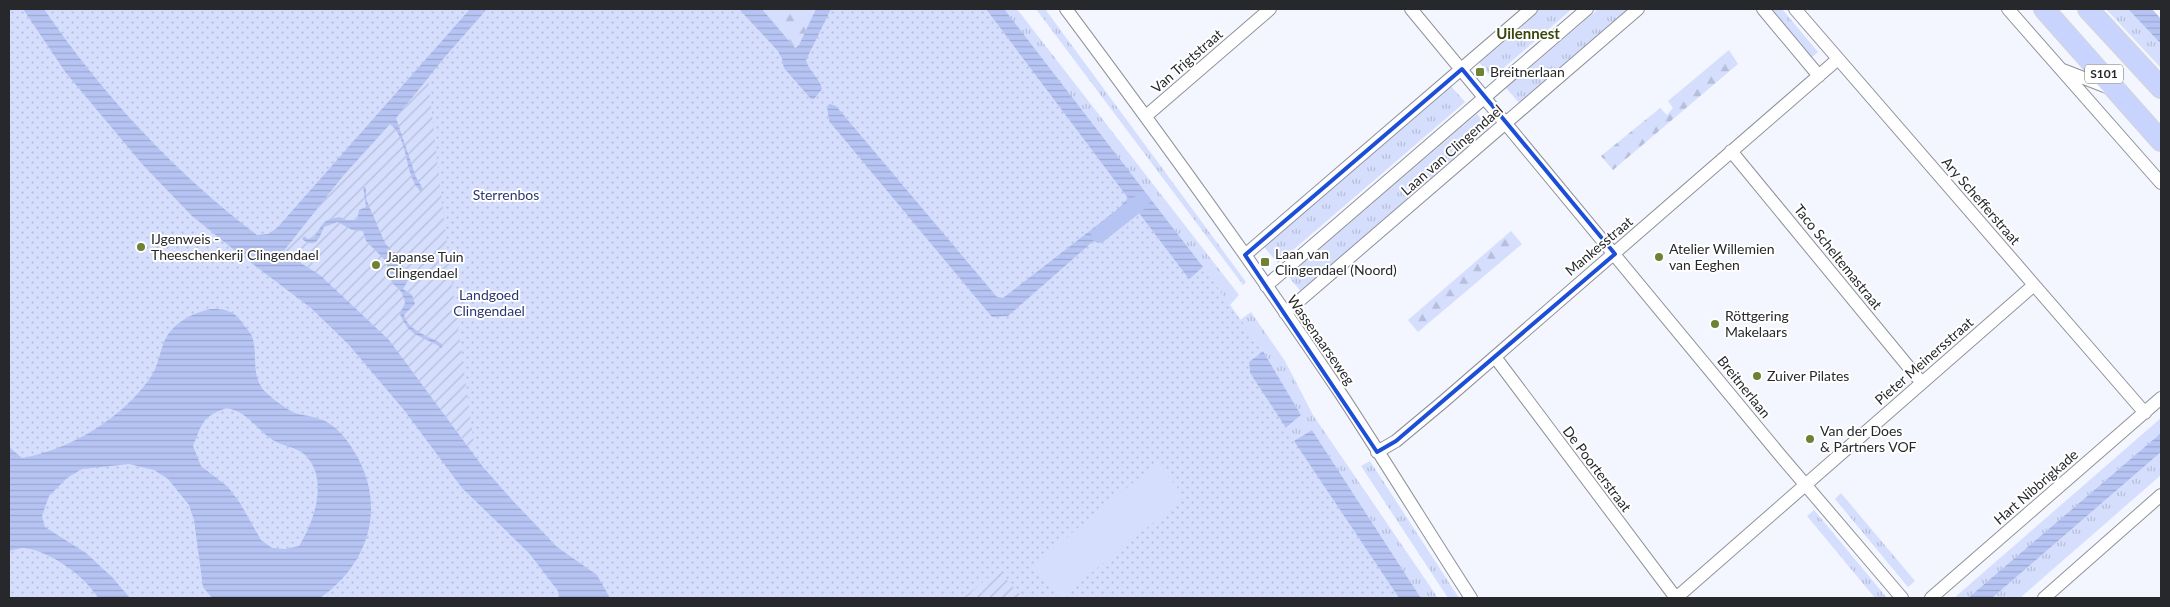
<svg xmlns="http://www.w3.org/2000/svg" width="2170" height="607" viewBox="0 0 2170 607" font-family="Lato,sans-serif">
	<style>
		.grass { fill: url(#grass-tufts) }
		.forest { fill: url(#forest-firs) }
		.park { fill: url(#park-dots) }
		.garden { fill: url(#garden-furrows) }
		.pitch { fill: #d5defd }
		.water { fill: url(#water-rules); fill-rule: evenodd }
		.lines { fill: none; stroke-linecap: round; stroke-linejoin: round }
		.canal { stroke: #b6c4f3; stroke-width: 16 }
		.street-casing { stroke: #8f9299; stroke-width: 14 }
		.primary-casing { stroke: #d4d4d5; stroke-width: 22 }
		.street { stroke: #fff; stroke-width: 12 }
		.primary { stroke: #c8d4fd; stroke-width: 20 }
		.marked { fill: none; stroke: #1d4ed8; stroke-width: 4; stroke-linejoin: round }
		.poi-dot { fill: #6f8233; stroke: #fff; stroke-width: 2 }
		.labels { text-anchor: middle; stroke-width: 4; stroke-linejoin: round; paint-order: stroke }
		.shield { fill: #fff; stroke: #68686b; stroke-width: 1 }
		.shield-label { font-size: 12px; font-weight: bold; fill: #27282b }
		.street-label { font-size: 14px; fill: #27282b; stroke: #fff }
		.poi-label { font-size: 14px; fill: #27282b; stroke: #fff; text-anchor: start }
		.park-label { font-size: 14px; fill: #2b3770; stroke: #fff }
		.neighbourhood-label { font-size: 15px; font-weight: bold; fill: #39460d; stroke: #fff }
	</style>
	<defs>
		<pattern id="grass-tufts" width="24" height="20" patternUnits="userSpaceOnUse" patternTransform="scale(1.25)"><rect width="24" height="20" fill="#d5defd"/><path d="M3 7l-1-3M5 7V3M7 7l1-3M15 17l-1-3M17 17v-4M19 17l1-3" fill="none" stroke="#b7bed9"/></pattern>
		<pattern id="forest-firs" width="22" height="20" patternUnits="userSpaceOnUse" patternTransform="scale(1.25)"><rect width="22" height="20" fill="#d5defd"/><path d="M5 1l3.5 6h-7zM16 11l3.5 6h-7z" fill="#b7bed9"/></pattern>
		<pattern id="park-dots" width="8" height="8" patternUnits="userSpaceOnUse" patternTransform="scale(1.25)"><rect width="8" height="8" fill="#d5defd"/><path d="M2 2h.1M6 6h.1" fill="none" stroke="#b7bed9" stroke-width="1.8" stroke-linecap="round"/></pattern>
		<pattern id="garden-furrows" width="10" height="10" patternUnits="userSpaceOnUse" patternTransform="scale(1.25)"><rect width="10" height="10" fill="#d5defd"/><path d="M-1 1l2-2M0 10L10 0M9 11l2-2" fill="none" stroke="#b7bed9"/></pattern>
		<pattern id="water-rules" width="6" height="5" patternUnits="userSpaceOnUse" patternTransform="scale(1.25)"><rect width="6" height="5" fill="#b6c4f3"/><path d="M0 2.5h6" fill="none" stroke="#9ca8d0"/></pattern>
	</defs>
	<rect width="100%" height="100%" fill="#f3f6fe"/>
	<path class="grass" d="M1003 9H1017L1239 295 1230 305Z
		M1036 9H1045L1246 282 1243 285Z
		M1538 9H1572L1492 78 1478 61Z
		M1598 9H1632L1521 105 1506 88Z
		M1768 9H1782L1818 52 1810 59Z
		M2106 9H2128L2161 44V68Z
		M1450 85 1465 102 1278 263 1264 247Z
		M1477 114 1492 132 1303 294 1288 276Z
		M1251 312 1285 361 1313 415 1438 598H1421L1312 430 1100 598 1301 415 1263 351 1240 320Z
		M2161 418V433L1968 598H1954Z
		M2161 452V475L2020 598H1992Z
		M1370 461 1459 598H1448L1361 466Z
		M1841 493 1915 581 1908 587 1835 499Z
		M1814 510 1887 598H1875L1807 516Z"/>
	<path class="forest" d="M762 9H817L799 45 795 48Z
		M1729 50 1738 64 1613 170 1601 156 1660 108 1667 115 1673 108 1668 101Z
		M1511 231 1522 244 1418 332 1408 320Z"/>
	<path class="park" d="M9 9H762L795 48 799 45 816 9H1003L1203 267 1263 351 1249 362 1250 373 1399 598H9Z"/>
	<path class="garden" d="M428 79 448 254 474 444 471 450 428 393 283 252 343 176 396 118Z
		M998 570 1023 598H963Z"/>
	<path class="pitch" d="M1157 463 1185 497 1060 598 1033 565Z"/>
	<path class="water" d="M23 9H44C103 95 174 172 257 235L268 234 277 228 470 9H487L444 58 396 118 416 177 423 189 420 191C403 172 410 141 390 124L343 176 283 252 320 275 389 340 483 467 513 501 557 547 597 575 610 598H559L558 591 529 553 462 488 404 410 349 345 311 308 233 249 192 216 143 165 66 73Z
		M739 9H762L795 48 799 45 816 9H831L806 60C809 72 820 78 822 89L814 99H811L784 68 782 59 778 51Z
		M986 9H1004L1203 267 1189 279 1136 209 1131 208 1008 316 992 317 829 121 827 106 830 104 836 106 997 297 1003 298 1118 209 1128 198Z
		M2128 9H2152L2161 19V44Z
		M363 186 366 188V199L385 243 392 251 402 256V262L407 282 403 289 412 295 415 304 404 315C408 331 429 336 442 344V348C424 336 409 338 400 314L405 303 404 298 400 290 392 283 386 261 366 241 363 231 352 230 338 222 324 227C319 238 316 250 302 239L304 236 308 239 314 238C324 223 321 220 340 217L346 220H357L359 210 366 207Z
		M211 309C226 309 235 311 243 324 246 328 250 332 252 336 258 353 251 372 262 388 266 394 287 410 295 413 305 416 318 417 327 422 339 429 349 442 355 453 387 506 369 564 320 598H212L203 587 194 520 189 505 168 479 154 470 129 464 82 469 67 478 49 496 42 516 45 527 86 553 112 577 130 598H98C85 576 50 551 24 548 20 548 14 550 9 551V447L22 458C70 450 125 417 152 375 159 364 160 348 167 336 176 321 195 312 211 309ZM227 408C248 412 256 429 273 440 282 446 296 447 304 454 330 478 314 522 299 546L285 549 272 548 261 540 240 503 228 487 201 466 193 446C202 424 202 416 227 408Z
		M1263 351 1301 415 1286 428 1250 373 1249 362Z
		M1312 430 1421 598H1399L1294 441Z
		M2161 433V452L1992 598H1968Z"/>
	<g class="lines">
		<path class="canal" d="M1099 235 1142 201"/>
		<defs>
			<path id="street" d="M1066 9C1160 135 1253 263 1341 394 1385 461 1427 530 1471 598
				M1411 9 1780 455 1902 598
				M1763 9 1819 76
				M1795 9 2145 413
				M2008 9 2161 183
				M2063 70 2112 89
				M1146 116 1270 9
				M1731 151 1921 382
				M1245 255 1531 9
				M1266 286 1587 9
				M1285 313 1638 9
				M1495 357 1676 598 2034 285
				M1377 452 1396 441 1444 401 1838 59
				M1931 598 2161 398
				M2044 598 2161 495"/>
			<path id="primary" d="M2044 9 2161 141
				M2088 9 2161 88"/>
		</defs>
		<use href="#street" class="street-casing"/>
		<use href="#primary" class="primary-casing"/>
		<use href="#street" class="street"/>
		<use href="#primary" class="primary"/>
	</g>
	<path class="marked" d="M1462 69 1615 254 1396 441 1377 452 1245 255Z"/>
	<g class="poi-dot">
		<rect x="1475" y="67" width="10" height="10" rx="2.5"/>
		<circle cx="141" cy="247" r="5"/>
		<circle cx="1659" cy="257" r="5"/>
		<rect x="1260" y="257" width="10" height="10" rx="2.5"/>
		<circle cx="376" cy="265" r="5"/>
		<circle cx="1715" cy="324" r="5"/>
		<circle cx="1757" cy="376" r="5"/>
		<circle cx="1810" cy="439" r="5"/>
	</g>
	<g class="labels">
		<rect class="shield" x="2085" y="64.5" width="38" height="19" rx="4"/>
		<g class="shield-label">
			<text x="2104" y="78">S101</text>
		</g>
		<g class="street-label">
			<text transform="translate(1187 61) rotate(-41)" y="5">Van Trigtstraat</text>
			<text transform="translate(1452 150) rotate(-41)" y="5">Laan van Clingendael</text>
			<text transform="translate(1981 201) rotate(49)" y="5">Ary Schefferstraat</text>
			<text transform="translate(1599 246) rotate(-40)" y="5">Mankesstraat</text>
			<text transform="translate(1838 257) rotate(51)" y="5">Taco Scheltemastraat</text>
			<text transform="translate(1321 340) rotate(55)" y="5">Wassenaarseweg</text>
			<text transform="translate(1924 361) rotate(-41)" y="5">Pieter Meinersstraat</text>
			<text transform="translate(1744 387) rotate(51)" y="5">Breitnerlaan</text>
			<text transform="translate(1597 469) rotate(53)" y="5">De Poorterstraat</text>
			<text transform="translate(2036 487) rotate(-41)" y="5">Hart Nibbrigkade</text>
		</g>
		<g class="poi-label">
			<text x="1490" y="77">Breitnerlaan</text>
			<text x="151" y="244">IJgenweis -<tspan x="151" dy="16">Theeschenkerij Clingendael</tspan></text>
			<text x="1669" y="254">Atelier Willemien<tspan x="1669" dy="16">van Eeghen</tspan></text>
			<text x="1275" y="259">Laan van<tspan x="1275" dy="16">Clingendael (Noord)</tspan></text>
			<text x="386" y="262">Japanse Tuin<tspan x="386" dy="16">Clingendael</tspan></text>
			<text x="1725" y="321">Röttgering<tspan x="1725" dy="16">Makelaars</tspan></text>
			<text x="1767" y="381">Zuiver Pilates</text>
			<text x="1820" y="436">Van der Does<tspan x="1820" dy="16">&amp; Partners VOF</tspan></text>
		</g>
		<g class="park-label">
			<text x="506" y="200">Sterrenbos</text>
			<text x="489" y="300">Landgoed<tspan x="489" dy="16">Clingendael</tspan></text>
		</g>
		<g class="neighbourhood-label">
			<text x="1528" y="39">Uilennest</text>
		</g>
	</g>
	<rect width="2170" height="607" fill="none" stroke="#27282b" stroke-width="20"/>
</svg>
